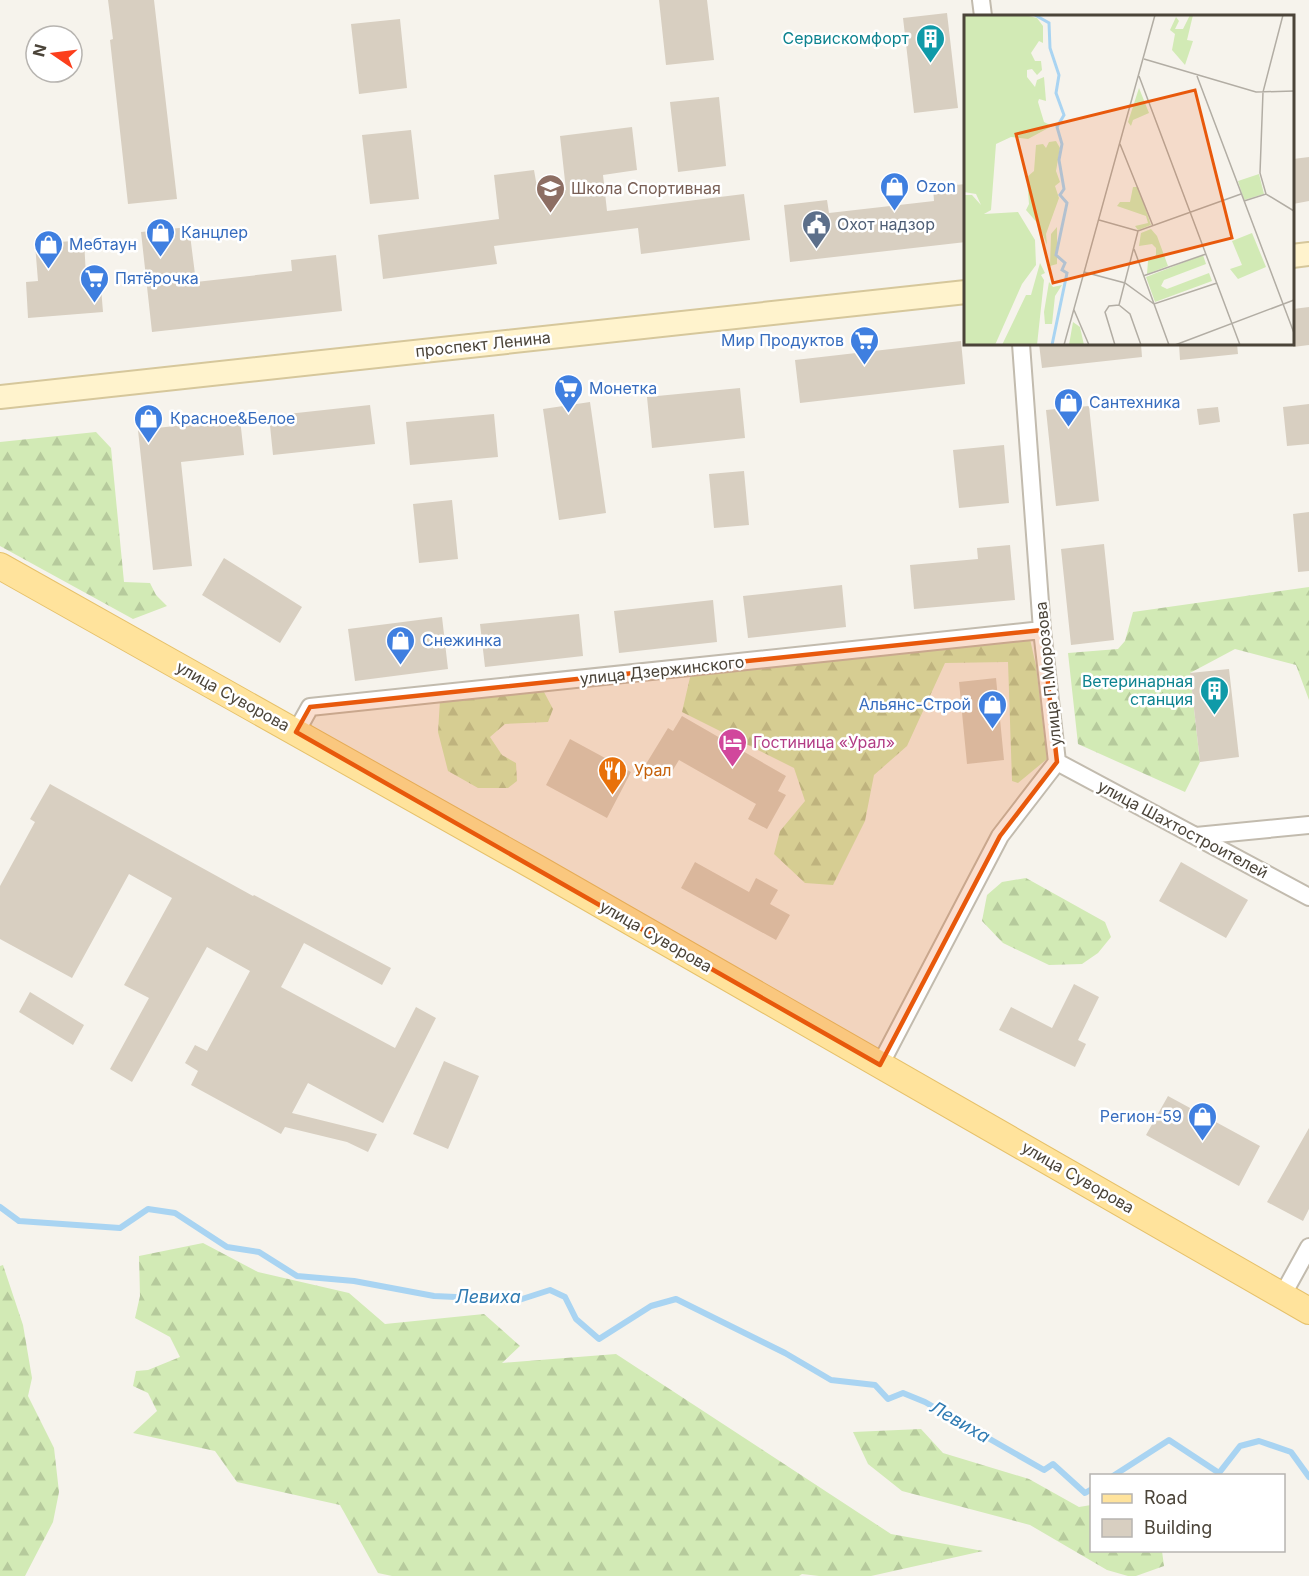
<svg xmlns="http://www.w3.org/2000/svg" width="1309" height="1576" viewBox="0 0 1309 1576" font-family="Inter,sans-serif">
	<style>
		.forest { fill: url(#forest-firs) }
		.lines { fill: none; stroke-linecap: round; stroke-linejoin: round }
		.stream { stroke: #a9d4f2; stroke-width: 6 }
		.building { fill: #d8cfc1 }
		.street-casing { stroke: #c2bbae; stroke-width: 20 }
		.secondary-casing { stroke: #d6c79b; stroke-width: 26 }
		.primary-casing { stroke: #e6c16a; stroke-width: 28 }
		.street { stroke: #fff; stroke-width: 16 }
		.secondary { stroke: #fff3cd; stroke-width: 22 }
		.primary { stroke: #ffe39c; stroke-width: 26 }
		.marked { fill: #e8590c; fill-opacity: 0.2; stroke: #e8590c; stroke-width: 4.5; stroke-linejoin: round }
		.labels { text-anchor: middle; stroke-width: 5; stroke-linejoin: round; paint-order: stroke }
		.culture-label { font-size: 16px; fill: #0d838f; stroke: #fff; text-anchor: end }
		.shop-label { font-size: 16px; fill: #366cbe; stroke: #fff; text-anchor: start }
		.education-label { font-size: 16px; fill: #785e54; stroke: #fff; text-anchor: start }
		.service-label { font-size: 16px; fill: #4e5e75; stroke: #fff; text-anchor: start }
		.street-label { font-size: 16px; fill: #4b4439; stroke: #fff }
		.hotel-label { font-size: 16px; fill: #b23c85; stroke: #fff; text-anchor: start }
		.food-label { font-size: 16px; fill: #c56008; stroke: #fff; text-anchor: start }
		.water-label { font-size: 18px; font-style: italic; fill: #2e7ab2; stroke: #fff }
		.inset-river { fill: none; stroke: #a9d4f2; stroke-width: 3 }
		.inset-road { fill: none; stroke: #b2ada4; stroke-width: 1.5 }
		.view { fill: #e8590c; fill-opacity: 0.15; stroke: #e8590c; stroke-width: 3 }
		.inset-edge { fill: none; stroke: #4b4439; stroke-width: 3 }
	</style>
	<defs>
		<pattern id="forest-firs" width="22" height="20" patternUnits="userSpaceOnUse" patternTransform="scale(1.5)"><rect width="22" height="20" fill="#d2eab5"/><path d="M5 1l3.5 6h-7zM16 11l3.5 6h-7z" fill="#b6ca9c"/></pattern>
	</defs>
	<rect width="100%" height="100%" fill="#f6f3ec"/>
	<path class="forest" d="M96 432 111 448 124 582 150 583 156 595 167 606 133 619 0 546V442Z
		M1309 587V700L1296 665 1235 649 1190 673 1200 762 1185 792 1078 744 1068 653 1118 649 1125 641 1133 612Z
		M1030 639 1036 666 1047 759 1018 783 1012 781 1008 662 945 663 907 746 874 775 865 821 833 885 805 883 774 854 780 831 805 801 794 768 682 712 691 673Z
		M544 692 553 709 548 722 505 724 490 737 502 755 516 763 517 781 508 788H478L448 771 438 732 440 700Z
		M1026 878 1105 922 1111 937 1098 953 1082 964 1049 965 1003 943 982 921 987 895 1002 882Z
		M203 1243 258 1272 349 1293 385 1324 484 1314 520 1346 502 1363 616 1354 891 1534 983 1551 871 1576H819L802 1574 799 1576H392L378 1573 340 1505 237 1482 215 1451 133 1433 157 1411 148 1393 133 1386 136 1371 148 1370 180 1357 170 1337 135 1318 140 1296 139 1256Z
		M3 1265 23 1325 32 1378 28 1396 54 1448 59 1492 53 1522 25 1576H0V1266Z
		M921 1429 943 1453 1029 1479 1079 1507 1091 1505 1092 1550 1162 1551 1164 1566 1136 1576H1128L1107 1570 1030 1525 902 1491 868 1464 853 1432Z"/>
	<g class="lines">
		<path class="stream" d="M0 1207 19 1221 120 1228 148 1209 175 1213 227 1247 259 1252 297 1276 354 1281 434 1296 519 1300 550 1290 565 1297 576 1319 599 1339 651 1306 676 1299 785 1353 831 1380 875 1385 888 1399 903 1393 925 1402 1044 1470 1053 1464 1085 1493 1092 1489
			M1113 1476 1169 1440 1219 1473 1240 1446 1259 1441 1291 1452 1309 1477"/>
	</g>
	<path class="building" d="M108 0H154L177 199 128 204 110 40 113 39Z
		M659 0H707L714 60 666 65Z
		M947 13 958 108 914 113 903 18Z
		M400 19 407 88 359 94 351 24Z
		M719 97 726 166 678 172 670 102Z
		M632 127 637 170 603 175 607 211 744 194 750 240 641 254 638 228 494 246 497 264 383 279 378 235 499 219 494 175 534 170 538 193 566 190 560 136Z
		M411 130 419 199 370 204 362 135Z
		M1309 157V201L1293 204V159Z
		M966 184V242L790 262 784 205 827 200 829 213 934 201 933 187Z
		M189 227 196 282 292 271 291 260 336 255 342 311 152 332 141 232Z
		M84 240 86 276 100 275 103 312 28 318 26 282 38 281 35 244Z
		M1309 307V345L1293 347V309Z
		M961 341 965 384 800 403 795 360Z
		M1039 344H1141L1142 357 1042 368Z
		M1179 344H1237L1238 354 1180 360Z
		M740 388 745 438 652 448 647 397Z
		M590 402 606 513 559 520 543 409Z
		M1309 404V444L1287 446 1283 407Z
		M370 405 375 444 273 455 269 416Z
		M1089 406 1099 501 1056 506 1046 410Z
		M1218 407 1220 422 1199 425 1197 409Z
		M494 414 498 457 410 465 406 422Z
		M240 419 244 455 181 462 192 566 153 570 138 430Z
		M1004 445 1009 503 959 508 953 450Z
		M744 471 749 525 714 528 709 474Z
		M452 500 458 559 419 563 413 504Z
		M1309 512V571L1298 572 1293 514Z
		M1104 544 1114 640 1071 645 1061 549Z
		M1010 545 1015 600 914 609 910 565 978 559 977 548Z
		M224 558 302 607 280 643 202 595Z
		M842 585 846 627 748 638 743 596Z
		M713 600 717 642 619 653 614 611Z
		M579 614 583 656 485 667 480 624Z
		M442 617 448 669 355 681 348 629Z
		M1229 669 1239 757 1200 762 1190 673Z
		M996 678 1004 760 967 764 959 682Z
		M682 716 786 776 778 791 786 795 767 829 748 819 756 804 679 760 668 778 646 764 668 728 673 731Z
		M570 739 631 772 607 818 546 785Z
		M50 784 253 896 254 895 391 968 382 985 304 943 281 987 395 1048 416 1007 436 1018 383 1123 308 1083 292 1113 377 1134 368 1152 347 1142 285 1127 281 1134 191 1085 198 1071 185 1063 195 1045 207 1051 250 971 207 947 132 1082 110 1069 149 998 124 985 172 898 129 874 72 978 0 939V886L35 822 30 819Z
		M695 862 749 892 756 878 778 890 770 904 790 915 776 940 681 888Z
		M1181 862 1248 900 1226 938 1159 901Z
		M1074 984 1099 997 1078 1040 1086 1044 1075 1067 999 1030 1011 1007 1052 1028Z
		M30 992 84 1025 73 1045 19 1012Z
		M444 1061 479 1076 448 1149 413 1134Z
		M1168 1096 1260 1146 1239 1186 1146 1135Z
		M1309 1128V1209L1303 1221 1267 1202Z"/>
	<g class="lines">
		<defs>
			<path id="street" d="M981 0 983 16
				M296 732 310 707 1042 630
				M1057 762 1309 897
				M1196 836 1309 825
				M880 1065 1000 836 1057 762 1042 630 1021 344
				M1282 1296 1309 1247"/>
			<path id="secondary" d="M1292 256 1309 254
				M0 397 966 292"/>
			<path id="primary" d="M0 566 537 868 1309 1311"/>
		</defs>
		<use href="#street" class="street-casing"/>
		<use href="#secondary" class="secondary-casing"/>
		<use href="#primary" class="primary-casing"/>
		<use href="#street" class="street"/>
		<use href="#secondary" class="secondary"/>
		<use href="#primary" class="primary"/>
	</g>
	<path class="marked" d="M1042 630 1057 762 1000 836 880 1065 296 732 310 707Z"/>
	<defs>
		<symbol id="building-pin" viewBox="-11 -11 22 30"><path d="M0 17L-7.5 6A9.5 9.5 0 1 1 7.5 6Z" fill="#0f9aa8" stroke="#fff"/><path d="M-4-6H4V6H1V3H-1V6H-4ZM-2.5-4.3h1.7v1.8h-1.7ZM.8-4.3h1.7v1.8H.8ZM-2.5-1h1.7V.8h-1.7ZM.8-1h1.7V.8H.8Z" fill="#fff"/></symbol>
		<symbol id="shop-pin" viewBox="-11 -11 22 30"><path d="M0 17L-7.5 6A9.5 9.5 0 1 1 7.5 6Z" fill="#3f7fe0" stroke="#fff"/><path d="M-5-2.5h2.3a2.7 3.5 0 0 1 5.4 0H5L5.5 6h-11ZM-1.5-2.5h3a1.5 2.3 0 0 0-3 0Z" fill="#fff"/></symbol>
		<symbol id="school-pin" viewBox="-11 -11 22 30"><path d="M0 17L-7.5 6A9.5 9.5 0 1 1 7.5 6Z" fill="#8d6e63" stroke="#fff"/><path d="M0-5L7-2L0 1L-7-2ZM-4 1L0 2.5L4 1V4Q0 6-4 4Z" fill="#fff"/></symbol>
		<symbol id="civic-pin" viewBox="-11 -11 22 30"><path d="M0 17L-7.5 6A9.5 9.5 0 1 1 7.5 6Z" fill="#5c6f8a" stroke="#fff"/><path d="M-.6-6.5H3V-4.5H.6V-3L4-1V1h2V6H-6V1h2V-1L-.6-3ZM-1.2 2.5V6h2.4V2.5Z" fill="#fff"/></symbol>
		<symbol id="supermarket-pin" viewBox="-11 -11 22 30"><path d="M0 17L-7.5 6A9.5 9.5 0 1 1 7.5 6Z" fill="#3f7fe0" stroke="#fff"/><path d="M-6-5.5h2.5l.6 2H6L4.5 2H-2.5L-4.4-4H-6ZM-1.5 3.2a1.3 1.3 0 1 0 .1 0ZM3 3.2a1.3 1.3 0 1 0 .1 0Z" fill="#fff"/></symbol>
		<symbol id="hotel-pin" viewBox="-11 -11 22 30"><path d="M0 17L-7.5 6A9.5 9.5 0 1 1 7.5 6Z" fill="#d1479c" stroke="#fff"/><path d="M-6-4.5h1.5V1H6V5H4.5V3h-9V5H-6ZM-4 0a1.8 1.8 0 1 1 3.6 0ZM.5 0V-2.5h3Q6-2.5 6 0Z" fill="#fff"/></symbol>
		<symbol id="restaurant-pin" viewBox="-11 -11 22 30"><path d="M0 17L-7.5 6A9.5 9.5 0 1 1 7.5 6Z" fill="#e8710a" stroke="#fff"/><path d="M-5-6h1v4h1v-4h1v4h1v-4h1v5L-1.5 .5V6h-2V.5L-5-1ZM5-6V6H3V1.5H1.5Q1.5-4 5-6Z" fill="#fff"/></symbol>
	</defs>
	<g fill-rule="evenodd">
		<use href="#building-pin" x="914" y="22" width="33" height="45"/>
		<use href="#shop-pin" x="878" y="170" width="33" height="45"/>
		<use href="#school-pin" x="534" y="172" width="33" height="45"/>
		<use href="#civic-pin" x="800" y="208" width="33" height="45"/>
		<use href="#shop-pin" x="144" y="216" width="33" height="45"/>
		<use href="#shop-pin" x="32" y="228" width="33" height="45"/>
		<use href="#supermarket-pin" x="78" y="262" width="33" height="45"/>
		<use href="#supermarket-pin" x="848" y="324" width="33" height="45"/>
		<use href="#supermarket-pin" x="552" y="372" width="33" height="45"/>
		<use href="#shop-pin" x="1052" y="386" width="33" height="45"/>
		<use href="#shop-pin" x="132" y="402" width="33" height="45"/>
		<use href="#shop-pin" x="384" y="624" width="33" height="45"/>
		<use href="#building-pin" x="1198" y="674" width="33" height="45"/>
		<use href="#shop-pin" x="976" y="688" width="33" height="45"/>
		<use href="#hotel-pin" x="716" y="726" width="33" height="45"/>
		<use href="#restaurant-pin" x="596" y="754" width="33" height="45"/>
		<use href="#shop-pin" x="1186" y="1100" width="33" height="45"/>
	</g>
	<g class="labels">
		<g class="culture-label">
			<text x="909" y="44">Сервискомфорт</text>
			<text x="1193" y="687">Ветеринарная<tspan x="1193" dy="18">станция</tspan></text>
		</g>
		<g class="shop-label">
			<text x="916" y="192">Ozon</text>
			<text x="181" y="238">Канцлер</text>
			<text x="69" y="250">Мебтаун</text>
			<text x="115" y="284">Пятёрочка</text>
			<text x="844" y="346" text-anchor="end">Мир Продуктов</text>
			<text x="589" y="394">Монетка</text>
			<text x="1089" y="408">Сантехника</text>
			<text x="170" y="424">Красное&amp;Белое</text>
			<text x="422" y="646">Снежинка</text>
			<text x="971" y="710" text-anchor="end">Альянс-Строй</text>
			<text x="1182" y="1122" text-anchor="end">Регион-59</text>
		</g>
		<g class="education-label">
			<text x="571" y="194">Школа Спортивная</text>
		</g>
		<g class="service-label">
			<text x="837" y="230">Охот надзор</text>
		</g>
		<g class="street-label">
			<text transform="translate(483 344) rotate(-6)" y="6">проспект Ленина</text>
			<text transform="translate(662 670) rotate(-6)" y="6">улица Дзержинского</text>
			<text transform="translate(1048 674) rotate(-96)" y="6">улица П.Морозова</text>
			<text transform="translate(233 696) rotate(29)" y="6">улица Суворова</text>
			<text transform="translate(1183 829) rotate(28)" y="6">улица Шахтостроителей</text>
			<text transform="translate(656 936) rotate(30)" y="6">улица Суворова</text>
			<text transform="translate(1078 1177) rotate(30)" y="6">улица Суворова</text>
		</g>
		<g class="hotel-label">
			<text x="753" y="748">Гостиница «Урал»</text>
		</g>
		<g class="food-label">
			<text x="634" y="776">Урал</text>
		</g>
		<g class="water-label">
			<text x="488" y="1303">Левиха</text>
			<text transform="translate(960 1422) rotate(30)" y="6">Левиха</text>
		</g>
	</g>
	<g transform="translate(964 15)">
		<rect width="330" height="330" fill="#f6f3ec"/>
		<path d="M0 0H61L73 3 79 11V28L75 26 67 38 71 46H77L78 55 73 60 68 54 63 55V62L71 72 73 65 80 62 82 86 75 84 74 87 80 107 88 111 64 124 47 122 32 129 27 195 20 199 54 197 71 225 72 250 58 269 31 330H0V180H8L17 190 12 179 0 177ZM226 0H229L223 25 229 26 221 50 208 35 211 19 206 15 212 2 215 6 211 14H219ZM175 73 185 98 169 105 167 111 164 107ZM92 126 96 133 92 156 96 167 91 171 95 183 82 219 83 230 75 210 62 195 65 189 63 162 70 156 72 130 79 129 82 133 85 127ZM169 172H174L187 210 174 215 171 211 184 208 182 201 153 191 156 187H166ZM93 212V249L86 251 87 219ZM187 214 193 221 204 251 183 259 184 246 192 240V233L188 229 175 231 177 218ZM288 218 302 252 274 264 266 254 278 250 268 226ZM239 240 242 249 200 265 197 271 203 274 245 258 248 266 191 287 182 262ZM76 248 81 258 77 260 80 265 73 330H38L62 280H67ZM85 267 89 272 98 270 91 281 88 309H81L80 297ZM109 307 116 312 120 330H105Z" fill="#d2eab5"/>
		<path d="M295 159 300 179 280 185 274 166Z" fill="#d2eab5"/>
		<path class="inset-river" d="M71 0 85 8 86 33 95 60 92 78 100 100 93 112 98 129 95 145 100 174 96 180 103 188 92 240 101 248 98 255 103 258 88 330"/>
		<path class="inset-road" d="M180 44 292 77 330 76M175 61 276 330M233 61 330 318M156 129 189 211M302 179 296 158 299 77 319 0M280 186 302 179 330 196M135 205 174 216 277 179M170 234 205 330M120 257 161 268 190 289 253 268M179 261 242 239M155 290 174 216M155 290 166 299 177 330M110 295 125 330M100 330 191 0M151 330 141 297 145 291 155 290M211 330 330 285"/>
		<path class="view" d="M231 75 268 223 89 268 52 119Z"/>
		<rect width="330" height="330" class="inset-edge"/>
	</g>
	<rect x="1090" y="1474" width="195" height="78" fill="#ffffff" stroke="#b7b4b0" stroke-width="1.5"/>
	<rect x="1102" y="1494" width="30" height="9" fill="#ffe39c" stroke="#b7b4b0" stroke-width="1.5"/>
	<text x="1144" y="1504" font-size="18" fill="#4b4439">Road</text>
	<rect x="1102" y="1519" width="30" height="18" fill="#d8cfc1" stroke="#b7b4b0" stroke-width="1.5"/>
	<text x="1144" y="1534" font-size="18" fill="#4b4439">Building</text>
	<g transform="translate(54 54) rotate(284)"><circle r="28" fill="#ffffff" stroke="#b7b4b0" stroke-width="1.5"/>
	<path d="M0-4.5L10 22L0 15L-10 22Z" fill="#fc3f1d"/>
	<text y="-9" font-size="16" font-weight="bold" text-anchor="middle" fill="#4b4439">N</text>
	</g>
</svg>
